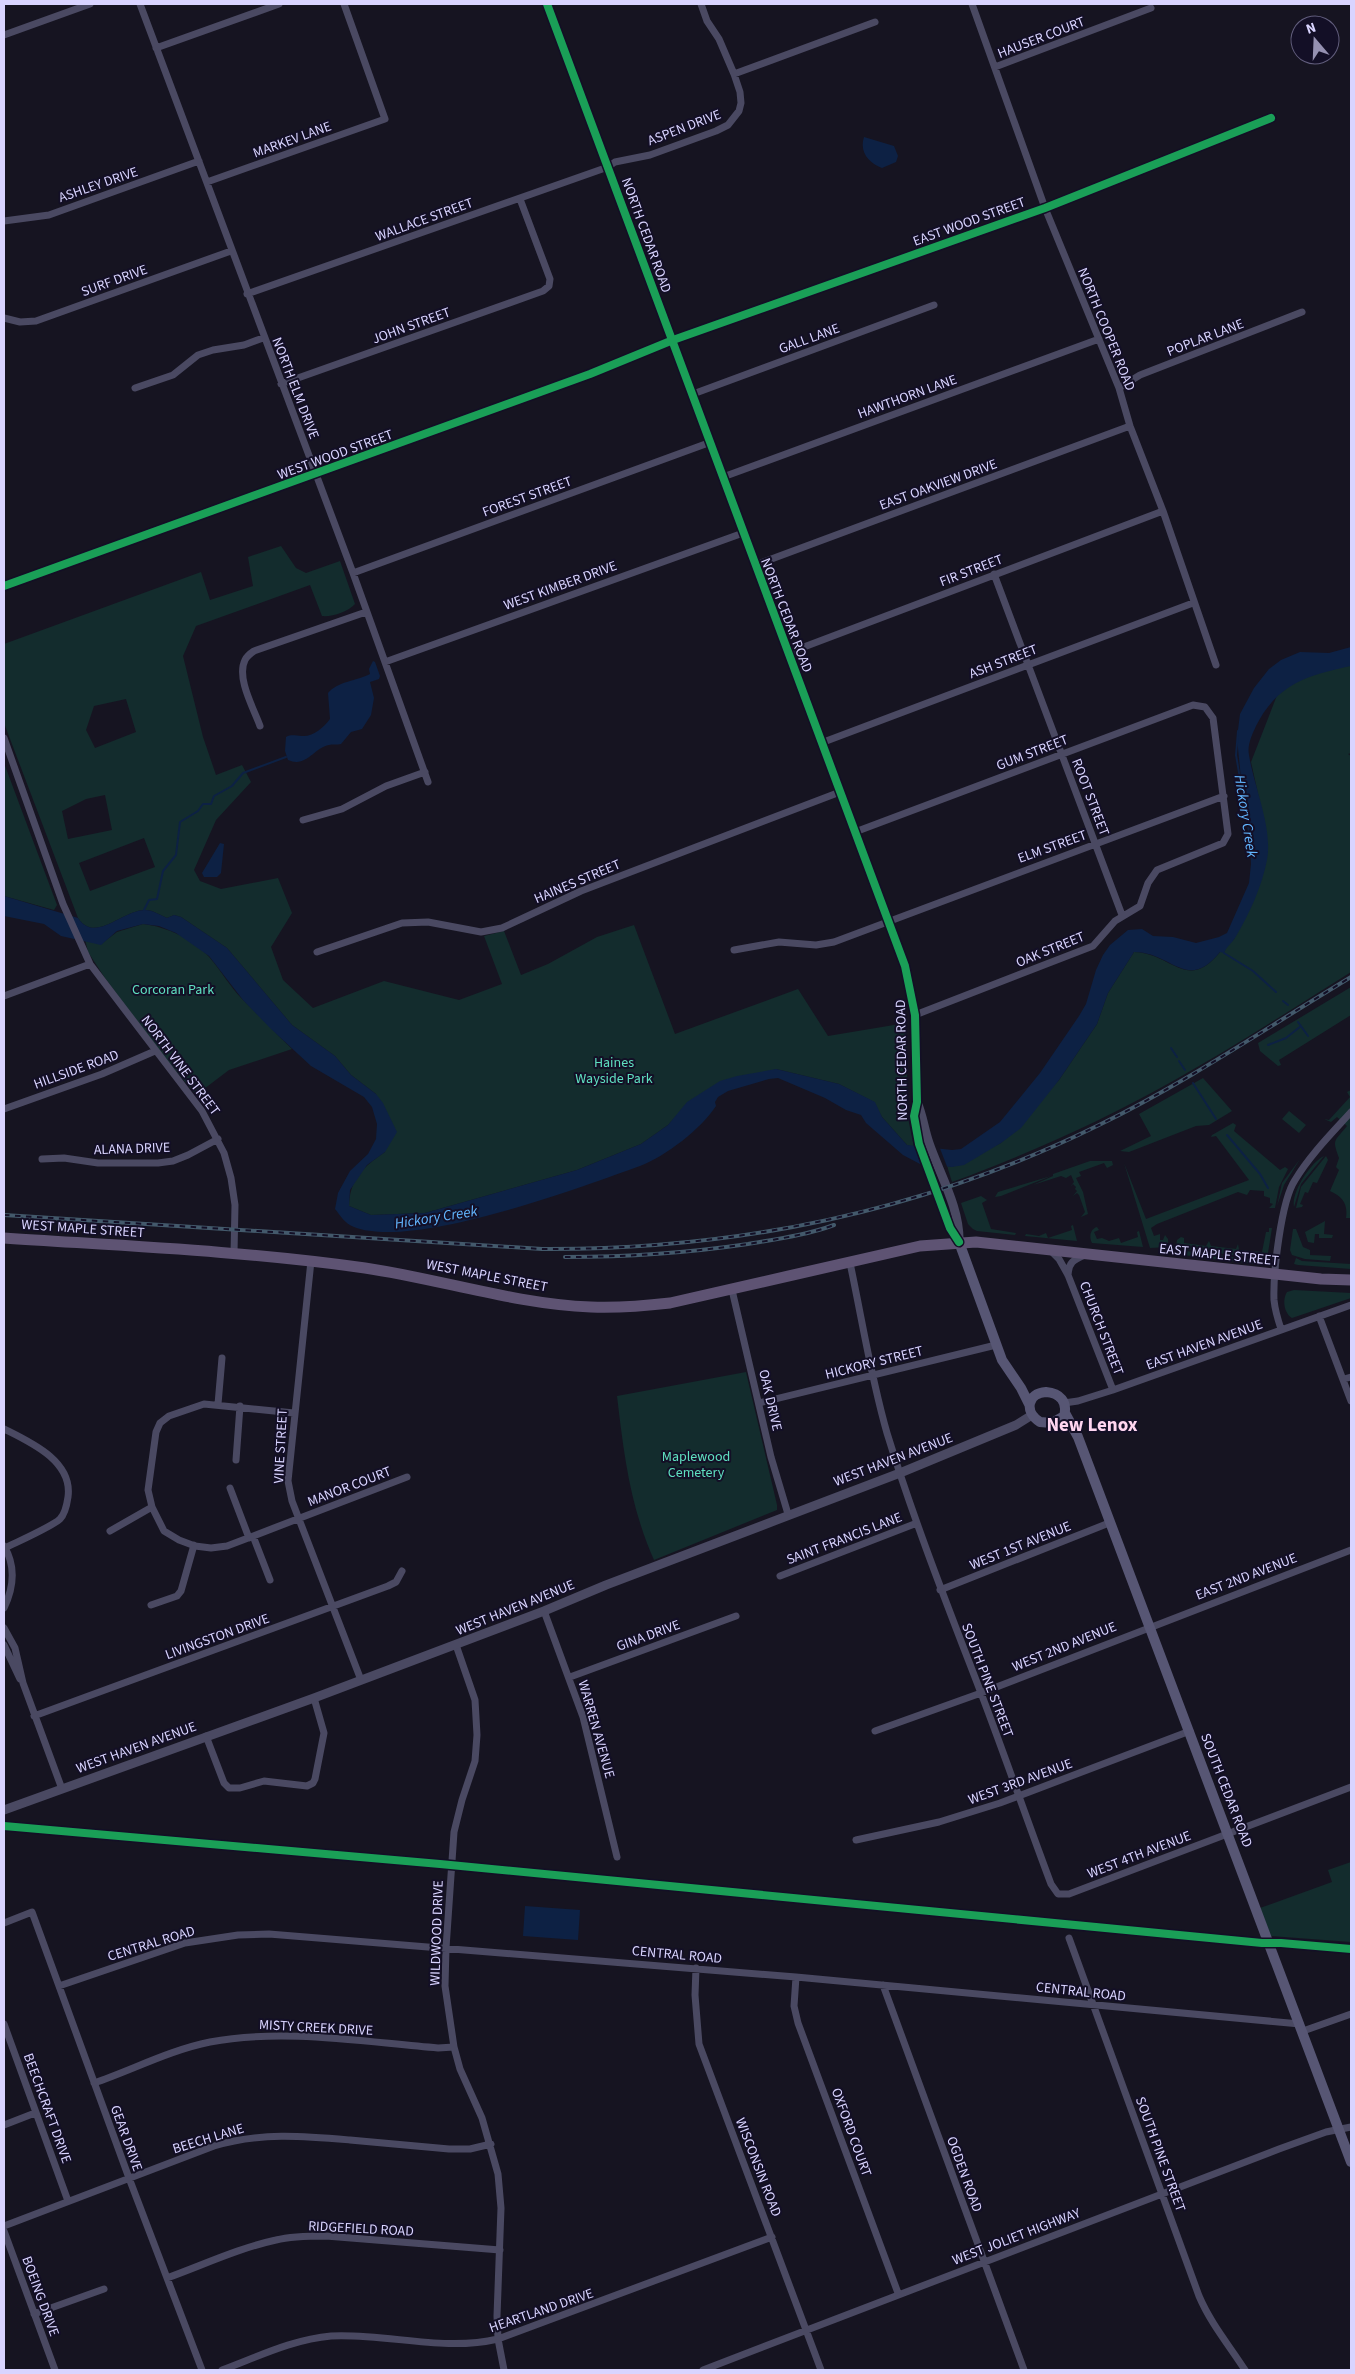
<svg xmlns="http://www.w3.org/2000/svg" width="1355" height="2374" viewBox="0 0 1355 2374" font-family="'Source Sans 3',sans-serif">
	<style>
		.green { fill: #132c2d; fill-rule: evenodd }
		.water { fill: #0d2144 }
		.pier { fill: #161421 }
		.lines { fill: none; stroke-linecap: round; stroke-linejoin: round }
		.stream { stroke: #0d2144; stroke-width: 2 }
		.minor { stroke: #4a4962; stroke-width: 7 }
		.tertiary { stroke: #4a4962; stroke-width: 9 }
		.secondary { stroke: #575674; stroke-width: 10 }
		.primary { stroke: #5e5373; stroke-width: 11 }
		.rail-casing { stroke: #43596b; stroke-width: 4 }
		.rail { stroke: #130f26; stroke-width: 2; stroke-dasharray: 5.5; stroke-linecap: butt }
		.cycleway-casing { stroke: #130f26; stroke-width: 11 }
		.cycleway { stroke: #1a9f57; stroke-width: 8 }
		.labels { text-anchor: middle; stroke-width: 4; stroke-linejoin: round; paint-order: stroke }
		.street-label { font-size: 14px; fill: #d9d4ff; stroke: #130f26 }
		.park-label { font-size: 14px; fill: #5fe0c0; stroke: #130f26 }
		.water-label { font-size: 15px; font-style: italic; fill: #62b6ff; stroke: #130f26 }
		.district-label { font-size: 19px; font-weight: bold; fill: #ffd6f0; stroke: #130f26 }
	</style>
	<rect width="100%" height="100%" fill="#161421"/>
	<path class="green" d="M281 546 296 568 306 573 340 561 355 604C348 612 332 617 322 616L310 585 196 626 183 656 203 737 216 775 242 765 251 782 216 820 194 870 200 881 221 889 278 878 292 913 271 947 283 980 313 1008 384 981 459 1000 502 984 484 936 504 931 521 975 548 964 597 937 634 925 675 1034 798 989 828 1036 906 1023 908 1118 914 1147 907 1145 882 1117 874 1102 839 1084 776 1069 691 1100 668 1125 641 1144 577 1170 425 1213 371 1215 349 1206C350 1179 363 1167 385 1152L376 1094 351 1075 335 1056 292 1025 227 948 181 917 174 915 167 918C160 915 153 910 145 910 122 910 95 944 78 918L4 723V644L201 572 210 600 253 586 248 557ZM126 699 136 732 95 748 86 730 94 706ZM105 795 112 830 68 839 62 811 86 799ZM144 838 155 867 90 891 79 863Z
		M1351 650V753L1348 754 1351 756V972C1292 1009 1234 1047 1173 1081 1102 1121 1028 1154 952 1182L947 1166 952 1167 1001 1143 1059 1080 1097 1024 1108 993 1134 952C1172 953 1187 993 1220 952H1224L1227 945 1234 939 1259 886 1266 830 1251 762 1283 680Z
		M4 763 57 905 54 910 4 896Z
		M143 924C167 927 194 939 210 958 221 971 231 988 243 1000 260 1016 275 1033 292 1049L229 1070 196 1095 164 1057 105 978 88 952 85 939 101 944 117 932Z
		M1351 987V1015L1279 1060 1281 1065 1278 1066 1260 1051 1258 1043Z
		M1203 1078 1232 1111 1209 1125 1196 1126 1129 1152 1120 1151 1151 1136 1139 1114Z
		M1351 1090V1218H1346C1348 1204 1343 1197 1330 1191L1339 1170 1336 1167 1339 1158C1332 1139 1334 1142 1347 1126L1337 1117 1331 1122 1324 1119 1329 1120 1350 1097 1347 1092Z
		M1289 1111 1306 1125 1299 1133 1282 1119Z
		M1233 1123 1236 1125 1234 1131 1280 1170 1285 1167 1288 1169 1279 1187 1275 1208H1269L1273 1204 1270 1203V1198L1264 1196V1191L1250 1190 1247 1195 1238 1192 1157 1224 1151 1228 1154 1236 1160 1234V1240H1163L1165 1235 1168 1239V1247L1150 1248 1124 1163 1146 1219 1249 1180 1216 1136 1211 1137 1212 1135Z
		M1324 1156 1301 1184 1294 1207C1291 1192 1311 1162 1324 1156Z
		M1326 1156 1328 1160 1317 1183 1313 1182 1308 1193 1305 1192 1300 1204 1303 1205 1302 1207 1296 1208 1301 1187Z
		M1300 1159 1284 1185 1277 1206 1282 1183Z
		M1090 1161H1112L1113 1165 1107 1168 1104 1163 1079 1172 1081 1176 1076 1178 1083 1192 1088 1214 1081 1217 1085 1212 1079 1195 1077 1193 1073 1196 1077 1191 1075 1189 1076 1187 1073 1184 1070 1187 1074 1182 1071 1175 1066 1178 1061 1176 1033 1185 1053 1176V1174Z
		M1051 1176 1001 1196 995 1197 998 1192Z
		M981 1196 987 1200 982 1203 991 1229 1016 1233 1015 1235 977 1231 973 1229 968 1224 961 1203Z
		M1325 1221 1324 1234 1333 1235 1332 1238H1319V1234H1315L1314 1243 1308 1242 1305 1232Z
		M1073 1225 1077 1241 1025 1236 1026 1234 1039 1236 1046 1233 1048 1238 1072 1230 1071 1226Z
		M1097 1227 1099 1230 1094 1232 1097 1239 1102 1238 1109 1241 1119 1238 1121 1243 1138 1237 1137 1232 1139 1231 1143 1247 1092 1243C1089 1237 1090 1229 1097 1227Z
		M1269 1228H1272L1268 1253 1265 1259 1176 1248 1177 1240 1181 1237 1184 1238V1243L1206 1246 1209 1241 1211 1246 1236 1249 1238 1244 1239 1250 1262 1252 1266 1232H1269Z
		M1293 1229H1296L1303 1247 1310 1250V1255L1331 1256 1330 1261 1305 1259 1292 1255 1290 1250Z
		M1177 1251 1178 1250 1264 1261 1255 1264 1183 1255Z
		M1296 1258 1302 1261 1351 1264V1269L1298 1265 1294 1264Z
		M1294 1290 1351 1293V1298L1292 1318C1284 1313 1282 1300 1287 1292Z
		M746 1372 777 1505V1510L654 1560C630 1506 624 1455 617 1396Z
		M1351 1862V1942L1271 1936 1260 1908 1332 1882 1328 1870Z"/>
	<path class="water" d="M864 137 894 146 898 156 896 162 882 168C869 163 859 152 864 137Z
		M1351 647V666C1308 675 1277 684 1256 726 1252 735 1247 745 1249 755 1254 787 1273 828 1267 860 1262 886 1249 915 1235 938 1231 944 1227 946 1224 953L1220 952C1187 993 1172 952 1134 952L1108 993 1097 1024 1059 1080 1021 1128 1001 1143 964 1165 952 1167 920 1164 903 1155 866 1123 861 1115 846 1110 825 1098 778 1078 769 1079 728 1091 718 1097 715 1102 716 1106C701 1129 666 1156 640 1166 579 1188 412 1250 354 1227 345 1224 340 1215 335 1209L338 1193 350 1171 368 1154 376 1139 377 1124 372 1107 364 1097 311 1066 270 1028 243 1000 209 956 176 933 159 926 143 924 117 931 101 945 61 936 44 924 4 916V896L78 918C95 944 122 910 145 910 153 910 160 915 167 918L174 915 181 917 227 948 292 1025 335 1056 351 1075 376 1094 383 1103 397 1132 385 1152 367 1165 350 1190 349 1206 371 1215 425 1213 577 1170 641 1144 668 1125 687 1102 720 1081 737 1076 776 1069 839 1084 875 1102 882 1117 907 1145 952 1150 961 1149 1000 1122 1040 1073 1079 1016 1086 1004 1096 970 1103 955 1110 945 1128 930 1142 929 1153 936 1173 937 1196 943 1219 937 1227 933 1249 883 1251 864 1249 820 1242 789 1237 738 1240 714 1254 688 1269 669 1281 660 1300 652 1329 653Z
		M373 661 375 662 380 676 379 679 370 682 374 698 371 715 362 729 351 732 341 744C337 745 332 744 329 745 313 748 307 768 288 760L285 751 286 737C292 734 295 736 302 736 313 737 324 727 330 719L328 693C338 681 357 681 370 674L369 669Z
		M220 843 224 844 221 873 217 877H204L202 873Z
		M525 1906 580 1910 578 1940 523 1936Z"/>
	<path class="pier" d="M914 1144 939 1146 948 1169 921 1166Z"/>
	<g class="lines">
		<path class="stream" d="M1238 731 1236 755 1250 837
			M144 910 149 900 157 899 163 871 176 855 180 822 198 811 203 804H211L214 796 232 786 243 773 286 757
			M1224 953 1253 971 1276 992
			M1283 1001 1288 1005
			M1298 1022 1308 1036
			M1268 1045 1286 1038 1301 1026
			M1171 1048 1177 1057
			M1179 1061 1185 1070
			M1193 1083 1216 1119
			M1227 1135 1260 1174 1268 1188"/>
		<path class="minor" d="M140 4 353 573 428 782
			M972 4 1045 208 1119 388 1130 426 1163 511 1216 665
			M4 35 90 4
			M156 48 279 4
			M995 67 1151 8
			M734 74 875 22
			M207 182 385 119 344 4
			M4 221 49 215 199 161
			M247 294 608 167 615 162 650 155 716 131 728 125 739 111 741 103 740 92 734 74 719 39 707 21 701 4
			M4 318 20 322 36 321 231 251
			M281 384 543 291 549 286 550 279 520 199
			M135 388 173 375 198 355 213 350 244 345 263 338
			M1119 388 1140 375 1302 312
			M693 394 934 305
			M723 477 1099 339
			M755 565 1130 426
			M353 573 711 442
			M994 574 1122 915
			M4 586 590 374 673 340 1045 208 1271 118
			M788 653 1163 511
			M385 662 743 533
			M260 726C254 709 236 678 245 660 247 656 251 653 254 651L366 612
			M4 738 63 904 90 964 202 1111 224 1153 231 1178 235 1205 234 1253
			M821 743 1193 603
			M303 820 342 809 386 786 425 772
			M855 832 1193 705 1205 707 1213 718 1228 834 1223 843 1157 870 1148 883 1140 906 1115 921 1093 946 915 1015
			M734 950 779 942 816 945 834 942 1224 796
			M317 952 402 923 428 922 481 932 502 928 581 891 840 792
			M4 996 90 964
			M4 1109 102 1074 155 1051
			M42 1159 64 1158 98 1163H158L173 1161 188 1155 218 1139
			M1050 1250 1059 1259 1068 1275 1113 1390
			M311 1261 288 1481 292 1501 361 1680
			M850 1263C862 1319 871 1378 887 1433 914 1521 948 1607 981 1693 1005 1756 1027 1820 1051 1884L1058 1894H1069L1351 1787
			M1068 1275C1069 1262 1073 1260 1085 1255
			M732 1290 771 1457 788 1514
			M1319 1316 1351 1401
			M1281 1329C1278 1320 1275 1310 1274 1300 1273 1274 1281 1201 1295 1180 1310 1155 1332 1133 1351 1112
			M1344 1379 1351 1377
			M759 1403 996 1345
			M1064 1403 1078 1401 1113 1390 1351 1305
			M218 1404 222 1358
			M294 1413 204 1404 169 1416 160 1423 156 1432 148 1490 152 1507 164 1531 179 1540 195 1546 211 1548 227 1546 407 1477
			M4 1429C30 1442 73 1461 68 1497 67 1504 65 1514 60 1519 53 1526 17 1542 5 1548
			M236 1460 240 1406
			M230 1488 249 1538
			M110 1531 152 1507
			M253 1536 270 1580
			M4 1546C16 1566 14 1587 4 1608
			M780 1576 917 1523
			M940 1590 1109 1523
			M151 1605 177 1596 181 1591 194 1545
			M544 1611 583 1717 617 1857
			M4 1628 15 1648 23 1683 62 1789
			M4 1645 20 1679
			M456 1645 475 1700 477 1735 475 1761 462 1800 454 1832 446 1948 445 1986 454 2047 460 2069 482 2118 498 2174 501 2208 497 2316 498 2339 504 2370
			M570 1677 736 1616
			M34 1716 388 1586 396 1582 402 1571
			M875 1731 981 1693 1351 1550
			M206 1736 224 1783 229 1788H240L264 1781 307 1786 313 1783 315 1779 324 1733 314 1698
			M856 1840 939 1822 1000 1803 1190 1731
			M4 1923 32 1912 129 2178 202 2370
			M1069 1938 1199 2296C1211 2324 1229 2345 1245 2370
			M696 1968 695 1995 699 2044 821 2370
			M796 1977 794 2006 798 2023 898 2293
			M883 1985 1024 2370
			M59 1986 185 1943 238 1935 269 1934 796 1977 1300 2024
			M4 2024 68 2201
			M1303 2031 1351 2014
			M94 2083C132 2070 170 2050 210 2042 284 2028 363 2042 438 2048L454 2047
			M4 2125 35 2113
			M4 2226 214 2146C260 2132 304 2136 350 2140 383 2143 416 2146 449 2149H470L491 2144
			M4 2231 55 2370
			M167 2278C203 2265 239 2248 276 2240 292 2236 309 2236 326 2236L500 2250
			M34 2314 104 2289
			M222 2370C257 2357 294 2339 331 2336 387 2333 442 2352 498 2339L772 2237
			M703 2370 1279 2149 1326 2132 1351 2127"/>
		<path class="tertiary" d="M547 4 905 966 915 1015 917 1102 914 1116 919 1144 950 1228 959 1242
			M917 1102C923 1116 924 1129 929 1143 940 1175 960 1208 959 1242
			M4 1810 314 1698 544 1611 606 1585 900 1473 1016 1425 1032 1415"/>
		<path class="secondary" d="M959 1242 1002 1360 1021 1388 1029 1404
			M1046 1392C1060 1393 1068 1402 1064 1416L1052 1423 1040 1422C1024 1412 1027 1393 1046 1392Z
			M1065 1413 1078 1437 1351 2162"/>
		<path class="primary" d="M4 1238C124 1246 245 1251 365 1268 440 1279 515 1304 591 1307 618 1308 644 1306 670 1303L920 1246 976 1242 1321 1279 1351 1280"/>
		<defs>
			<path id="rail" d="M4 1215 542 1249C736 1250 925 1211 1099 1125 1187 1082 1268 1027 1351 977
				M565 1257C626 1257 687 1253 748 1244 777 1239 807 1235 834 1225"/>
		</defs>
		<use href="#rail" class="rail-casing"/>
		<use href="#rail" class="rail"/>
		<defs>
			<path id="cycleway" d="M547 4 905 966 915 1015 917 1102 914 1116 919 1144 950 1228 959 1242
				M4 586 590 374 673 340 1045 208 1271 118
				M4 1826 440 1864 1262 1943H1281L1351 1949"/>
		</defs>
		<use href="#cycleway" class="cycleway-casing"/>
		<use href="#cycleway" class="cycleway"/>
	</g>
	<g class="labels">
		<g class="street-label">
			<text transform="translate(1041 37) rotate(-21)" y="5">HAUSER COURT</text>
			<text transform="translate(684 127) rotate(-21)" y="5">ASPEN DRIVE</text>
			<text transform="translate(292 139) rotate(-20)" y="5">MARKEV LANE</text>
			<text transform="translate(98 184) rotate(-19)" y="5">ASHLEY DRIVE</text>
			<text transform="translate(424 219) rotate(-20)" y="5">WALLACE STREET</text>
			<text transform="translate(969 221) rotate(-20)" y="5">EAST WOOD STREET</text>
			<text transform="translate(647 235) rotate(70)" y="5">NORTH CEDAR ROAD</text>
			<text transform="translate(114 280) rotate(-20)" y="5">SURF DRIVE</text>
			<text transform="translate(411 325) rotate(-20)" y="5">JOHN STREET</text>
			<text transform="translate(1107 329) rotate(68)" y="5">NORTH COOPER ROAD</text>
			<text transform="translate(1205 337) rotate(-21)" y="5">POPLAR LANE</text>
			<text transform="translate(809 338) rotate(-20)" y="5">GALL LANE</text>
			<text transform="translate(296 388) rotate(69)" y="5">NORTH ELM DRIVE</text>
			<text transform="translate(907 396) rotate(-20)" y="5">HAWTHORN LANE</text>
			<text transform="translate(335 454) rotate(-20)" y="5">WEST WOOD STREET</text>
			<text transform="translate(938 484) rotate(-20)" y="5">EAST OAKVIEW DRIVE</text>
			<text transform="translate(527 496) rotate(-20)" y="5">FOREST STREET</text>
			<text transform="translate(971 570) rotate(-21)" y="5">FIR STREET</text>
			<text transform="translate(560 585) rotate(-20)" y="5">WEST KIMBER DRIVE</text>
			<text transform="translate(787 615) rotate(69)" y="5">NORTH CEDAR ROAD</text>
			<text transform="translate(1003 661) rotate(-21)" y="5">ASH STREET</text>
			<text transform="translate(1032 752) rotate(-21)" y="5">GUM STREET</text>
			<text transform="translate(1091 797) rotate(69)" y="5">ROOT STREET</text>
			<text transform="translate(1052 846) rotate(-20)" y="5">ELM STREET</text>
			<text transform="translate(577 881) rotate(-23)" y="5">HAINES STREET</text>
			<text transform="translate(1050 949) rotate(-22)" y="5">OAK STREET</text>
			<text transform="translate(901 1060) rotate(-91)" y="5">NORTH CEDAR ROAD</text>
			<text transform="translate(181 1065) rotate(53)" y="5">NORTH VINE STREET</text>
			<text transform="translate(76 1069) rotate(-20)" y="5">HILLSIDE ROAD</text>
			<text transform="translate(132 1148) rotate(-2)" y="5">ALANA DRIVE</text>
			<text transform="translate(83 1228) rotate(4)" y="5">WEST MAPLE STREET</text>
			<text transform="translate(1219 1254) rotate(6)" y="5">EAST MAPLE STREET</text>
			<text transform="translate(487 1275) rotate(11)" y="5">WEST MAPLE STREET</text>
			<text transform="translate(1102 1328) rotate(69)" y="5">CHURCH STREET</text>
			<text transform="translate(1204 1344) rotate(-20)" y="5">EAST HAVEN AVENUE</text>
			<text transform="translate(874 1362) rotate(-14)" y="5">HICKORY STREET</text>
			<text transform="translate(771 1400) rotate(77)" y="5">OAK DRIVE</text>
			<text transform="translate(280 1446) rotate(-87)" y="5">VINE STREET</text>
			<text transform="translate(893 1459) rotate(-21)" y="5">WEST HAVEN AVENUE</text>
			<text transform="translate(349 1486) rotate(-21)" y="5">MANOR COURT</text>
			<text transform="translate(844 1538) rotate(-21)" y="5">SAINT FRANCIS LANE</text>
			<text transform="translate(1020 1545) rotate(-22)" y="5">WEST 1ST AVENUE</text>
			<text transform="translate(1246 1576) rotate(-21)" y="5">EAST 2ND AVENUE</text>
			<text transform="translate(515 1607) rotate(-22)" y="5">WEST HAVEN AVENUE</text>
			<text transform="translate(648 1635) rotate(-20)" y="5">GINA DRIVE</text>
			<text transform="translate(217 1636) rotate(-20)" y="5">LIVINGSTON DRIVE</text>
			<text transform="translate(1064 1646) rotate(-22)" y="5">WEST 2ND AVENUE</text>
			<text transform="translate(988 1680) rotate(69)" y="5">SOUTH PINE STREET</text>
			<text transform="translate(597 1729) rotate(74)" y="5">WARREN AVENUE</text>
			<text transform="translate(136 1747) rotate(-20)" y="5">WEST HAVEN AVENUE</text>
			<text transform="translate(1020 1781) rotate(-20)" y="5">WEST 3RD AVENUE</text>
			<text transform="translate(1227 1790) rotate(69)" y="5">SOUTH CEDAR ROAD</text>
			<text transform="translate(1139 1854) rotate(-21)" y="5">WEST 4TH AVENUE</text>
			<text transform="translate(436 1933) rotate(-88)" y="5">WILDWOOD DRIVE</text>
			<text transform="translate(151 1943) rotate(-17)" y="5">CENTRAL ROAD</text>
			<text transform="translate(677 1954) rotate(5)" y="5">CENTRAL ROAD</text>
			<text transform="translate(1081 1991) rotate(6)" y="5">CENTRAL ROAD</text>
			<text transform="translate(316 2027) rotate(3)" y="5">MISTY CREEK DRIVE</text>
			<text transform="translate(48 2108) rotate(70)" y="5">BEECHCRAFT DRIVE</text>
			<text transform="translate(852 2132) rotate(70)" y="5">OXFORD COURT</text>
			<text transform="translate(127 2138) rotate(70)" y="5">GEAR DRIVE</text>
			<text transform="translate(208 2138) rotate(-17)" y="5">BEECH LANE</text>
			<text transform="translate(1161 2154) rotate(70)" y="5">SOUTH PINE STREET</text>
			<text transform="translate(759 2167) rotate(69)" y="5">WISCONSIN ROAD</text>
			<text transform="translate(965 2174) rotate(70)" y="5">OGDEN ROAD</text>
			<text transform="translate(361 2228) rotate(3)" y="5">RIDGEFIELD ROAD</text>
			<text transform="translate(1016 2236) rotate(-21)" y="5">WEST JOLIET HIGHWAY</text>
			<text transform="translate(41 2296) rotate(70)" y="5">BOEING DRIVE</text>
			<text transform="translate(541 2310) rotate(-19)" y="5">HEARTLAND DRIVE</text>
		</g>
		<g class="park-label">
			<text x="173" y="994">Corcoran Park</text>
			<text x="614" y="1067">Haines<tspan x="614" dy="16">Wayside Park</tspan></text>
			<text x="696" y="1461">Maplewood<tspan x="696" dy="16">Cemetery</tspan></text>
		</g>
		<g class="water-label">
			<text transform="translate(1246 816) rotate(81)" y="5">Hickory Creek</text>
			<text transform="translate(436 1217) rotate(-9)" y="5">Hickory Creek</text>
		</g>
		<g class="district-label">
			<text x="1092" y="1431">New Lenox</text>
		</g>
	</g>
	<rect width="1355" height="2374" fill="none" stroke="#d9d4ff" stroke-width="10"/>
	<g transform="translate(1315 40) rotate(341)"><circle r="24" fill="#130f26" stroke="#625e7d"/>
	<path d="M0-4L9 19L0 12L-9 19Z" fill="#9591b1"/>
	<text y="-8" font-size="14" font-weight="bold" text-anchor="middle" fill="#d9d4ff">N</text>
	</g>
</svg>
